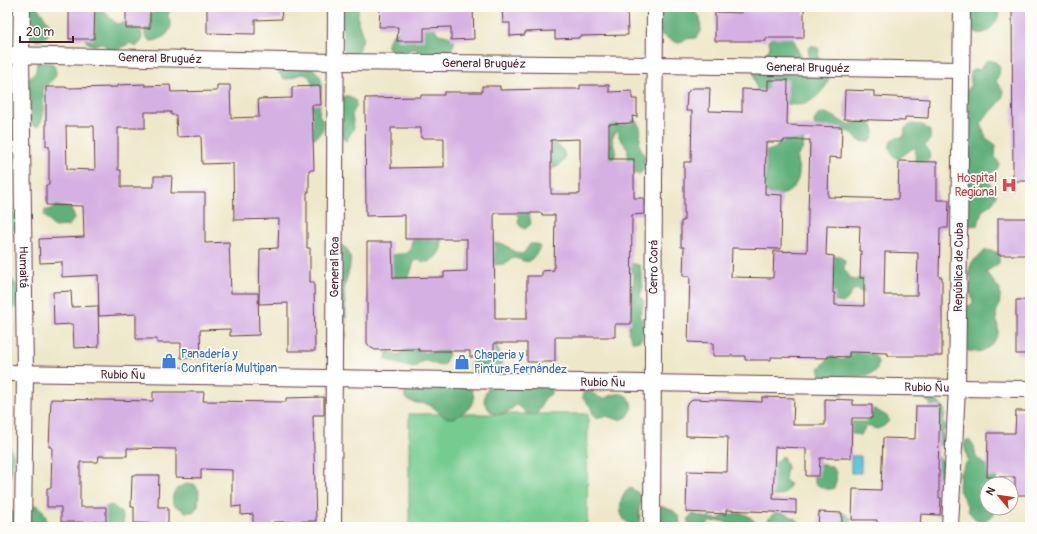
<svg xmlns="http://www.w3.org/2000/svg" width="1037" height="534" viewBox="0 0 1037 534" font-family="Pangolin,sans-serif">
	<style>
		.green { fill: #76cc90; stroke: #60765e }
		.forest { fill: #60b07a; stroke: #556852 }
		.water { fill: #60c8dc; stroke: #557484 }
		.building { fill: #d5b0e3; fill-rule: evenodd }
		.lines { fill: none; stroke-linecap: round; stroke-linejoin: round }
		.minor-casing { stroke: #633d43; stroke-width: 18 }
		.minor { stroke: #fff; stroke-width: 16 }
		.labels { text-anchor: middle; stroke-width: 3.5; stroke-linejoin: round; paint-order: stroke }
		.street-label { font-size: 12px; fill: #4a1f2b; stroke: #fdfcf7 }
		.health-label { font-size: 12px; fill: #be3a42; stroke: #fdfcf7; text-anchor: end }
		.shop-label { font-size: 12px; fill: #366cbe; stroke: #fdfcf7; text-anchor: start }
	</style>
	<rect width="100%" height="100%" fill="#fdfcf7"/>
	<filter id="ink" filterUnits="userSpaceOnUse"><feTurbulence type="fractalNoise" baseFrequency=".025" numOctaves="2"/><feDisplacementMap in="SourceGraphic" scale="8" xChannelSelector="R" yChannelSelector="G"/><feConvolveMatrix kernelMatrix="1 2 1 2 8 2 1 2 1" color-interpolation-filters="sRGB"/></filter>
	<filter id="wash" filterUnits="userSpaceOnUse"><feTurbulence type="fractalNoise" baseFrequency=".012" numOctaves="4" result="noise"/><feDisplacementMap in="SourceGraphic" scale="16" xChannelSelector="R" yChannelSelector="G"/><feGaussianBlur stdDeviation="0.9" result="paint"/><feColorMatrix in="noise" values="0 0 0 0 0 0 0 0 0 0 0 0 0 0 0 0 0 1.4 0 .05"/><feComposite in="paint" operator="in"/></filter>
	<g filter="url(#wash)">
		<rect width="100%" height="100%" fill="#eee7c9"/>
		<path class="green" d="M409 414H588L587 527H409Z"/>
		<path class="forest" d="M21 7H37L52 27C49 36 46 39 36 41 25 33 24 20 21 7Z
			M158 7H170C170 10 168 14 168 17 169 19 170 21 171 23 172 34 159 41 150 41L145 36C145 31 145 20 149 16 153 12 156 13 158 7Z
			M340 7H358V22L363 37 361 45 353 59 345 57Z
			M655 7H692L700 17 701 32 696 38 685 39 678 43 671 40 660 34Z
			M980 7H1001C990 56 949 25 980 7Z
			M100 8C107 13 110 19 117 24L132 21C140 26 142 31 142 41L136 47 130 43C122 46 119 52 111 55L107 48 101 43 93 46 87 42 83 36 92 10Z
			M420 27H434L438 34 449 36 455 41 452 48 449 50C446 50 444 49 442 50 436 51 433 57 426 55 420 54 418 49 411 49L406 55 400 57C386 52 384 43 395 32Z
			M776 36 791 37 794 40 798 51 804 60C810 58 809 54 808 48L811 45 819 49C819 52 818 55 819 58 820 64 830 69 829 76 828 85 823 91 816 97 797 114 776 100 757 90L754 75 755 64 770 48 769 40Z
			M987 60C1002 61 1002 71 996 81 998 85 1002 88 1003 92 1005 103 986 113 981 123L986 138 996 145 995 157 999 163C998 174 990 170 988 177 986 182 995 187 996 193 997 202 988 205 983 210 980 214 980 220 978 225L969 226 965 224 967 125 970 115 965 93 971 84 970 72 973 70 981 69 984 63Z
			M37 62 52 63C62 76 51 80 44 88 41 103 49 113 38 126H34L29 122 27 79 36 72Z
			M312 67 320 76 322 84 319 115 323 121V129L316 138 306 136C308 124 316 89 311 80 309 76 307 75 303 74 291 75 287 86 278 72L279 68Z
			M341 96H349L355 100 356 104V107L352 114 354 128 346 141 341 136Z
			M822 113C833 113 839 122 848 124 855 126 858 118 870 123 877 126 874 138 870 142 852 142 858 135 847 131 842 129 822 129 815 128L814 121 818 115Z
			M629 119H634C643 128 641 133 639 144 642 153 649 156 645 166 644 170 643 172 639 174 622 171 628 162 628 149L619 137V130L616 132 612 138C613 146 621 159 608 160L603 122H614L620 126 624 124Z
			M912 124 923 125 930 131V139L925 146C933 156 931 164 917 163 913 158 917 153 915 148H913L898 159C891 156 888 148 891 140L896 138 904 137 905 128Z
			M782 138H804C803 141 804 146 802 150 800 153 798 154 797 158 796 162 799 166 799 170 800 183 789 197 775 195 771 195 767 192 763 190L765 152 776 148Z
			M551 142C570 150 569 164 549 170Z
			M549 189 552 192 553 196 529 213 531 224 525 229C519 227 517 223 519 218L517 214 514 212Z
			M7 206 11 207 19 221 11 235 7 250Z
			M56 206 70 208 75 217 69 226 54 227C50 223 49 219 44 216L45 210H49Z
			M440 236C445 246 438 259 427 262 424 262 421 261 417 260L414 262 408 280 394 284 387 261 392 255C405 252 409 259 412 240L417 238Z
			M500 243C509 245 513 254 523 254L530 244H537L540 247 539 250 530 261C523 263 520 258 513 258L504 264 494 265 492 244Z
			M341 245C344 247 347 248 348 251 354 262 347 274 345 285 343 297 346 305 346 317 346 323 344 329 347 335L343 342H339Z
			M986 250 997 252 999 255V263L986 272 1000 290C1000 295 1000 301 999 306 998 309 996 311 996 314 996 320 999 328 998 333 994 348 978 357 964 349V307L971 305 973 302 971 294 968 292 967 289C972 282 973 281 968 273L972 262Z
			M834 256H840L845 261 844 269 851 278 854 280 862 278 865 279 866 294 856 289C849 294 851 297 843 303L832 301 831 258Z
			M631 263 639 265C643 272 639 279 643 286L640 296 644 302 639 317 643 319C641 328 648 342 633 342L628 332 630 321 629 303 634 279C634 273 630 270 631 263Z
			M7 275C20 285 18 293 16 308L7 315Z
			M496 344C497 350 503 356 502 362 502 372 485 376 478 374 476 374 474 372 472 371L470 364 483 356 493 345Z
			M410 349H417L426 353 429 351H448L449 354 444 365 440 366 427 361H423L414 368C411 368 388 361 386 359L387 352H391L398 355 403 351Z
			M845 351C852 351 863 351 870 353 874 355 878 358 878 363 879 378 858 376 847 376L845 378V393L842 396 832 390 820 376 821 373 819 370 820 367 831 356 842 360 845 359Z
			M468 383C477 397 476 405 461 414 458 416 454 419 449 418 441 417 438 410 431 406 424 401 415 406 405 398L404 386Z
			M548 383 551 390V394L545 398 538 412 535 415 527 414 519 406 516 405 508 412 497 415 490 411 484 402 485 394 489 387Z
			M922 391 933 394C937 406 950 406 943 421L946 426 942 434 944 442 942 445H937L930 403 923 398Z
			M586 392H590L603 399C608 397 615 393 621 394 635 396 635 416 622 419 617 421 611 417 606 416 603 416 600 417 597 418L594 416 590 406 582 397 583 393Z
			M875 409 888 417 889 421 884 426 877 429 866 426 861 435 853 434 850 432 851 422H866C871 418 870 416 867 411Z
			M969 440 974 446 976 457C985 467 999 467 996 484H987V508H997L994 514 982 523 978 522 968 511V507L959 490 960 473 968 460 964 445 965 441Z
			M7 445H9L14 456 10 478 7 481Z
			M783 456 787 467 785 479 790 485C787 493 781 497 772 496V467L779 459Z
			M938 457 944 462 946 469 939 477 931 474Z
			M819 465C835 464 840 472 834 488 827 492 819 486 814 482V470Z
			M187 484H194L199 490 198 506 193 512H186L173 504C171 492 176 487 187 484Z
			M630 488 637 492 642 498 639 510 640 522 634 526C616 521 617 497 630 488Z
			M7 500 9 503 10 511C19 514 20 511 27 508 30 506 34 506 37 505 44 509 49 521 46 527H21L16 521 7 526Z
			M112 505C122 513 124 514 123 527H86L95 522C96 510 101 508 112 505Z
			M660 506 674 511 679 517 680 527H653L657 508Z
			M741 513C754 516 753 524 762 527H729L725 522 722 521 710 522 704 527H689L688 520 690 516 693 514 703 517 718 519 726 515Z
			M775 513C784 512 798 517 801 527H762C768 524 768 516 775 513Z
			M841 513 846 514 852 519 848 527H835Z"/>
		<path class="water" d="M851 456H861V473H851Z"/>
		<g id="blocks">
			<path class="building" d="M69 7H95L94 39H69Z
				M126 7H150V28H126Z
				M207 7H281L282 19 255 20V34L207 33Z
				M380 7H473L474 39 451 40V27L424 28V41H397L398 27H379Z
				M502 7H627L628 35 579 36V38L555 39V31L525 32V35L510 36V23H503Z
				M742 7H804V38H766V41H715V12L742 13Z
				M1012 7H1030V181H1013Z
				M768 80H788L787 125 842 127 841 158 829 157 828 197 898 199 899 161 937 162V200H949L948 228H940L939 277H942V356H888V353L849 352V357L828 356V358L771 357V360H745V356H713V343L688 342 690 276H683L684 247H681V221H684V162H691L692 111H686L687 93 692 88H710L709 111 742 112V89L768 90ZM784 140H810L807 252 774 251 773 278 731 277 732 248 781 249 782 195 765 194 766 142H784ZM827 225 860 226 859 251H861L860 278H864V306L835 305V293H833L834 256 826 255ZM885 252 918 253 917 295H884Z
				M145 84V86L170 85 171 92 217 91V85H230L231 118 259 117 258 99 292 98V87L320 86 321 105H312L314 170H309V192H307V248H310V282H314L315 351H288V303L259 304 260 249 278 248 279 219 234 220 233 163 202 164 201 136 177 137 176 115H171V112H145V128H118V170H121V187H154V176H172L171 193H205V243L229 242 231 293H258L259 335 230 336V329L200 330 201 358H181V343H157V339H136V314L99 316 98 275 62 277V262L40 263 39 239 84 237 83 206 46 205V185H49V146H46V87H66V88L118 87V85ZM66 126H94L95 170 67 169Z
				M580 85H609V92L632 91V99H637V117L632 116 633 123 609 124V159H634V198H644V214L632 215 631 324H615V337H555V362H527V343H494V357H470V351H419V349L375 350 370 347 367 343V242H392L393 278 444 277V272L467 271V239H405V215L366 216 365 98 421 97V95H444V92H482V86H500V90L551 89H580ZM391 128H421V138H444V167L391 168ZM580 139V194H551V140ZM494 213H542V215H555L554 270 542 271V276H527V319H495Z
				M845 90 874 91V96L929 99 928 118 905 117V121L844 119Z
				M998 218H1030V244H1026V255H998Z
				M71 291 72 307 98 306 99 347 74 348 73 324 54 325 53 292Z
				M1016 300H1030V354H1016Z
				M153 392H204L203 401 286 402V398L324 397V415H313L316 521 273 522V527H253V514L241 515V506L232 507V470L201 469V478L176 477V449L127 448V456H99L98 462H80V507H106V522H61V507H47V488H51L52 447H49L51 399 153 401Z
				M762 397 794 398 793 425H825V399L853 400V405H872V418H852L851 458H820L819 476H806V448L775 447 773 499 796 500V513L726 510V514L686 512 687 471 727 472 728 437 686 436V406L693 399 762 402Z
				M916 406H940L938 470H939V498H941L940 515 921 514 920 527H877V520H852L853 489 881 490 883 438 915 439Z
				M1016 411H1030V495H1015V477H987L988 433H1015Z
				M132 475H159L158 507H168V524L134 523V507H131Z
				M819 512 842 513V527H818Z"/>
		</g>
	</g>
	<g filter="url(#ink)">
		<use href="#blocks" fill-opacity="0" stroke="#633d43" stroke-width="1"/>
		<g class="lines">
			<defs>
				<g id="minor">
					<path id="s1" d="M22 7 21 55 25 373 23 527"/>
					<path id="s2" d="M7 55 335 62 655 65 961 70"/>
					<path id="s3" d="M7 373 1030 389"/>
					<path id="s4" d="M333 527 336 7"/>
					<path id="s5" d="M652 527 655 7"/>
					<path id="s6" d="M950 527 957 388 962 7"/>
				</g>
			</defs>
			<use href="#minor" class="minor-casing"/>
			<use href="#minor" class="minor"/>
		</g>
	</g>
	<defs>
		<symbol id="hospital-bare" viewBox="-9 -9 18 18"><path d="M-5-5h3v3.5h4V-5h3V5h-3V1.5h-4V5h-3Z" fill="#e0444e" stroke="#fdfcf7" stroke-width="2.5" paint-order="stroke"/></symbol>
		<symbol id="shop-bare" viewBox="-9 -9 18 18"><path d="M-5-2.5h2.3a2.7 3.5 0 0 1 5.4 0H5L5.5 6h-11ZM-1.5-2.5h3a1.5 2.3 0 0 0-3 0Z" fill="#3f7fe0" stroke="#fdfcf7" stroke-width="2.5" paint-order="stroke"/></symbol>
	</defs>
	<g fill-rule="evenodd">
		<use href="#hospital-bare" x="998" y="174" width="22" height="22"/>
		<use href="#shop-bare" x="158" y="350" width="22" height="22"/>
		<use href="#shop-bare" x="451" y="351" width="22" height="22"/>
	</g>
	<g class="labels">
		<g class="street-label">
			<text dy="4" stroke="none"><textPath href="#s2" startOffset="153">General Bruguéz</textPath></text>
			<text dy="4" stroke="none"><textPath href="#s2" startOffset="477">General Bruguéz</textPath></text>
			<text dy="4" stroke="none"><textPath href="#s2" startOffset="801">General Bruguéz</textPath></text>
			<text dy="4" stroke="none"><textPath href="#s1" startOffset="260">Humaitá</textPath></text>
			<text dy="4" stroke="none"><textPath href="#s4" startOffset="260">General Roa</textPath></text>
			<text dy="4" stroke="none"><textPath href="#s5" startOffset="260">Cerro Corá</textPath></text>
			<text dy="4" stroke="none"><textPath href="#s6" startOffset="260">República de Cuba</textPath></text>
			<text dy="4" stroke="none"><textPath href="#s3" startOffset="116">Rubio Ñu</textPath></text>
			<text dy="4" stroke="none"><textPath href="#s3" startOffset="596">Rubio Ñu</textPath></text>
			<text dy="4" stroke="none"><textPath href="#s3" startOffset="920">Rubio Ñu</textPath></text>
		</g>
		<g class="health-label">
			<text x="997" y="182">Hospital<tspan x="997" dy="14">Regional</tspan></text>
		</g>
		<g class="shop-label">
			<text x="181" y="358">Panadería y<tspan x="181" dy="14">Confitería Multipan</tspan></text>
			<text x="474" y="359">Chaperia y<tspan x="474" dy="14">Pintura Fernández</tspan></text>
		</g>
	</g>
	<rect width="1037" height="534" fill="none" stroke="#fdfcf7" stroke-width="24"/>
	<g transform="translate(999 496) rotate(299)"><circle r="19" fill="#fdfcf7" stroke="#b5a4a5"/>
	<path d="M0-3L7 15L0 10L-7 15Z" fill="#c8321e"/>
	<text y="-6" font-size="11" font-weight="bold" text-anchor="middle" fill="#4a1f2b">N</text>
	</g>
	<path d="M20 36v6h53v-6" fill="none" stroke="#4a1f2b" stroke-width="2"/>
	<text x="26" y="36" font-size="12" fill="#4a1f2b" stroke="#fdfcf7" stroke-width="3" paint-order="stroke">20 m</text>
</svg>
